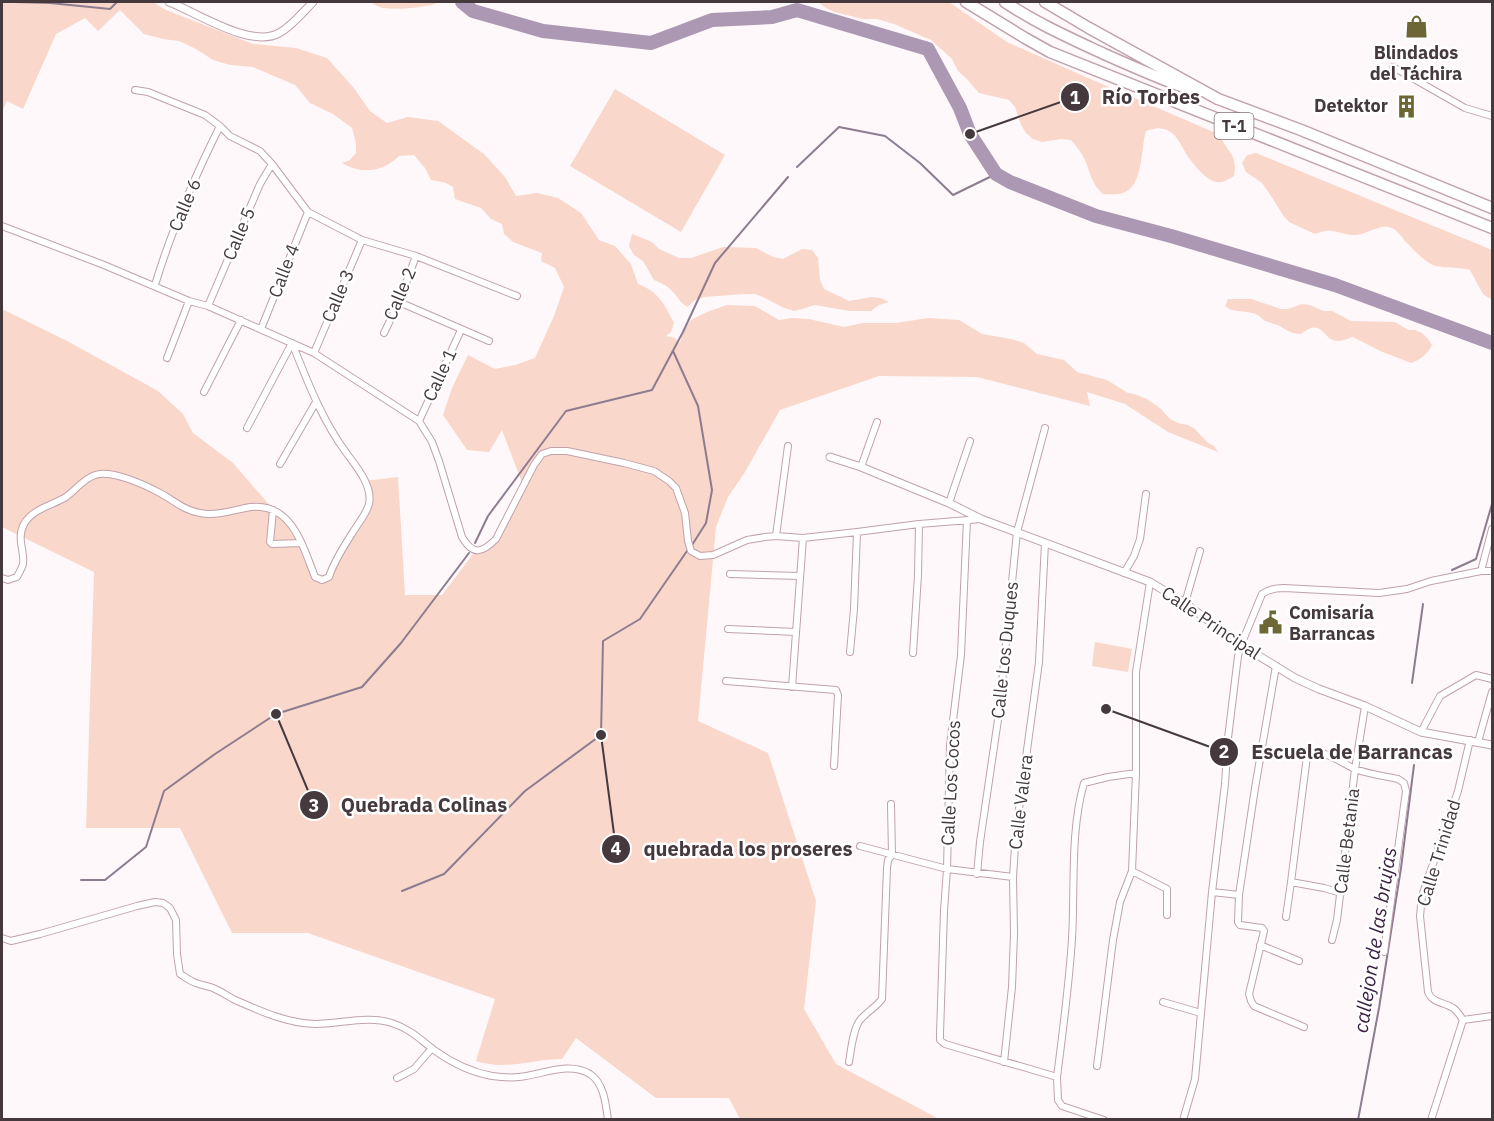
<svg xmlns="http://www.w3.org/2000/svg" width="1494" height="1121" viewBox="0 0 1494 1121" font-family="'IBM Plex Sans',sans-serif">
	<style>
		.green { fill: #f9d7ca }
		.lines { fill: none; stroke-linecap: round; stroke-linejoin: round }
		.stream { stroke: #8d7c90; stroke-width: 2 }
		.river { stroke: #ac98b3; stroke-width: 14 }
		.minor-casing { stroke: #c0a2ab; stroke-width: 8 }
		.tertiary-casing { stroke: #c0a2ab; stroke-width: 9 }
		.motorway-casing { stroke: #c0a2ab; stroke-width: 13 }
		.minor { stroke: #fff; stroke-width: 6 }
		.tertiary { stroke: #fff; stroke-width: 7 }
		.motorway { stroke: #fff; stroke-width: 10 }
		.labels { text-anchor: middle; stroke-width: 5; stroke-linejoin: round; paint-order: stroke }
		.shield { fill: #fff; stroke: #7e7477; stroke-width: 1.5 }
		.shield-label { font-size: 16px; font-weight: bold; fill: #46393d }
		.poi-label { font-size: 18px; font-weight: bold; fill: #46393d; stroke: #fff }
		.street-label { font-size: 18px; fill: #46393d; stroke: #fff }
		.water-label { font-size: 20px; font-style: italic; fill: #391d43; stroke: #fff }
		.leader { fill: none; stroke: #46393d; stroke-width: 2 }
		.callout-dot { fill: #46393d; stroke: #fff; stroke-width: 2 }
		.mark-label { font-size: 18px; text-anchor: middle; font-weight: bold; fill: #fff }
		.callout-label { font-size: 20px; text-anchor: middle; font-weight: bold; fill: #46393d; stroke: #fff; stroke-width: 5; stroke-linejoin: round; paint-order: stroke }
	</style>
	<rect width="100%" height="100%" fill="#fef8fa"/>
	<path class="green" d="M2 2H153L166 10 184 17 253 44 296 48 327 58 353 87 370 111 387 123 408 117 438 121 484 154 505 177 516 196 537 193 558 198 581 213 599 240 615 246 631 264 638 284C658 291 665 305 674 323L671 332 666 336 675 338 680 343 683 332 691 320 707 312 727 305 755 306 779 320 792 318 809 319 844 327 863 323H896L928 318 959 320 982 334 1011 339 1024 343 1037 354 1064 360 1077 372 1107 380 1128 393 1134 394 1147 399 1161 409 1170 419 1178 423 1188 425 1195 429 1208 443 1214 446 1218 452 1168 432 1125 404 1087 392 1090 406 977 377 879 376 780 410 745 472 728 497 716 527 698 721 768 753 816 901 804 1009 836 1064 939 1119H740L729 1098H656L576 1038 562 1059C533 1059 504 1071 476 1061L495 999 308 933H232L180 828H86L94 572 2 527V309L67 341 158 391 183 414 193 433 233 463 273 509 294 525 315 576 322 580 329 577 363 512 369 494 364 481 398 477 405 595H442L476 550 496 539 523 485 502 430 489 452 467 450 443 415 452 388 468 355 495 369 515 365 535 358 554 316 564 287 555 268 541 261 542 253 513 242 504 234 502 224 491 219 481 208 455 199 453 187 446 183 431 180 425 168 414 155 399 156C382 172 362 175 342 163L350 160 356 153V143L352 128 333 114 310 103 295 85 253 67 230 65 213 60 196 49 179 41 163 39 144 34 120 10 98 31 85 18 56 34 23 109 7 101 2 112Z
		M370 2H440C428 8 396 10 383 8 378 7 374 4 370 2Z
		M818 2H949L1007 42 1079 74 1218 134 1233 157 1235 166 1234 176C1229 179 1224 183 1217 182 1207 181 1195 166 1189 158 1182 148 1177 132 1164 129 1158 127 1152 129 1146 131 1140 150 1144 186 1123 193 1117 195 1110 194 1103 194 1091 183 1091 174 1085 160 1082 153 1076 146 1071 140L1061 139 1042 142 1033 139 1026 133 1021 125 1015 107 1009 100 979 93 966 78 958 71 952 59 931 40 894 24 877 19H863L834 12 826 8Z
		M615 89 725 155 681 232 570 166Z
		M1256 153 1492 250V300L1483 294 1470 270C1457 266 1441 270 1429 263 1420 257 1412 248 1405 241 1402 237 1397 230 1392 228 1380 223 1368 234 1356 235 1339 236 1335 226 1315 234L1289 222 1283 215 1273 199 1262 183 1246 172 1242 163 1247 155Z
		M632 234 652 242 659 249 679 258H691L723 247 756 248 773 257 783 259 802 249 812 250 818 258 820 280 824 289 849 301 871 297 881 298 889 302 879 305 871 311H850L815 305 795 311 784 308 765 298 755 294H745L704 297 695 300 687 307C678 300 679 298 672 291 667 285 661 283 654 280L643 261 634 255 629 246Z
		M1228 299H1251L1281 309H1288L1302 304 1310 305 1323 311H1332L1351 321 1395 322 1408 330H1415L1422 333 1428 339 1432 345C1427 355 1421 359 1411 363L1380 351 1353 337C1349 338 1343 341 1339 341 1321 341 1324 316 1301 334L1293 333 1286 330 1280 326 1265 321 1259 316 1253 313 1231 310 1225 306Z
		M1095 642 1132 649 1128 672 1092 666Z"/>
	<g class="lines">
		<path class="stream" d="M15 2 50 3 110 9 117 2
			M797 167 839 127 885 136 920 163 953 195 996 174
			M673 351 698 406 712 490 706 523 692 545
			M475 543 488 516 566 411 652 390 683 332 715 263 788 177
			M1452 570 1476 559 1492 504
			M1412 683 1423 604
			M81 880H105L146 847 164 791 215 754 276 714 362 687 401 643 469 553
			M402 891 444 874 525 791 601 735 603 641 640 619 687 551
			M1358 1120 1379 1008 1401 868 1414 765"/>
		<path class="river" d="M462 2 473 11 543 31 651 43 712 20 772 17 797 10 928 49 960 108 970 134 996 174 1010 182 1096 216 1171 236 1335 285 1492 343"/>
		<defs>
			<path id="minor" d="M1393 67 1465 108 1492 116
				M135 90 148 92 205 115 220 126 230 136 260 151 272 164 308 212 362 240 416 256 517 296
				M2 226 104 265 189 301 208 306 314 353 419 421 432 442 439 461 462 537C473 556 482 553 496 539L534 465 542 454 551 451H567L624 463 654 471 669 481 676 488 685 513 688 541 691 551 700 556 713 555 747 540 765 537 776 536 803 538 857 532 919 524 981 519
				M155 285C171 232 195 176 220 126
				M399 302 489 341
				M208 306 260 184 272 164
				M261 329 308 212
				M384 333 399 302 416 256
				M314 353 362 240
				M167 358 189 301
				M204 392 241 320
				M419 421 461 330
				M247 428 292 343
				M280 464 316 402
				M861 467 877 422
				M949 503 970 441
				M273 510 270 542 272 544 301 543
				M967 520 961 655 950 745 947 869 944 911 940 1034V1040L945 1044 1057 1077 1058 1100 1062 1106 1104 1120
				M776 536 788 446
				M1481 571 1492 529
				M1124 573 1134 556 1140 539 1146 494
				M730 574 800 576
				M2 578 8 580 17 577C19 573 22 568 23 564 25 550 16 539 24 524 32 509 53 505 66 497 76 490 83 479 95 475 111 469 145 485 160 493 173 500 185 511 200 513 215 516 231 511 245 508 291 499 302 544 315 577L322 580 329 577C334 561 344 546 353 532 358 523 366 515 369 504 373 485 355 465 345 451 321 418 307 380 292 343
				M1150 582 1136 672V773L1132 871 1167 889V915
				M1185 603 1200 551
				M728 629 796 632
				M850 652 854 609 857 532
				M913 653 918 575 919 524
				M1276 666 1255 788 1239 895 1238 922 1240 925 1262 928 1264 931 1249 994 1251 1001 1254 1006 1304 1027
				M726 681 836 690 838 695 834 766
				M792 687 803 538
				M1421 732 1440 696 1476 675 1492 679
				M1478 742 1492 692
				M860 846 947 869 1013 877
				M977 874 980 842 999 713 1017 532 1045 428
				M1212 892 1239 895
				M1341 893 1324 888 1291 882 1307 756 1309 752C1323 749 1342 763 1355 769 1368 774 1384 776 1398 779L1404 783 1406 791 1384 952
				M1286 917 1291 882
				M2 938 11 941 40 934 137 906 155 902 163 903 170 908 176 920 177 954 180 974C185 977 190 981 196 983 201 985 208 986 213 988 220 991 227 995 233 999 260 1011 286 1023 315 1024 341 1024 367 1015 392 1023 410 1029 420 1039 434 1050 452 1063 470 1072 492 1076 500 1077 510 1078 519 1077 542 1075 568 1061 590 1074 604 1083 606 1105 608 1120
				M1332 940 1337 920 1355 769 1365 706
				M1260 945 1299 961
				M1163 1002 1201 1013
				M1463 1020C1460 1016 1458 1011 1453 1008 1444 1002 1432 1003 1428 992L1420 916 1422 896 1458 791 1470 740
				M849 1062C851 1051 853 1027 861 1019 867 1012 876 1007 882 999L887 868 888 860 892 855 891 804
				M1004 1062 1012 987 1014 934 1013 877 1016 831 1039 662 1045 543
				M1097 1066 1113 940 1120 902 1132 871
				M1057 1077C1063 1031 1069 985 1072 939 1075 889 1070 831 1084 783L1108 777 1136 773
				M397 1078 414 1069 432 1048
				M1183 1120 1195 1079 1212 892 1225 784 1228 738 1238 656 1241 645 1262 594C1269 589 1275 588 1284 588L1379 593 1407 589 1431 581 1481 571H1492
				M1431 1120 1463 1020 1492 1016"/>
			<path id="tertiary" d="M169 2C196 12 251 49 279 33 292 26 303 12 313 2
				M830 457 861 467 949 503 981 519 1150 582 1185 603 1241 645 1295 678 1319 689 1365 706 1421 732 1492 745"/>
			<path id="motorway" d="M966 2 1025 38 1050 52 1492 228
				M1005 2C1036 23 1070 38 1104 54 1134 67 1164 81 1195 91
				M1045 2 1089 28 1218 99 1301 130 1492 208"/>
		</defs>
		<use href="#minor" class="minor-casing"/>
		<use href="#tertiary" class="tertiary-casing"/>
		<use href="#motorway" class="motorway-casing"/>
		<use href="#minor" class="minor"/>
		<use href="#tertiary" class="tertiary"/>
		<use href="#motorway" class="motorway"/>
	</g>
	<defs>
		<symbol id="shop-bare" viewBox="-9 -9 18 18"><path d="M-5-2.5h2.3a2.7 3.5 0 0 1 5.4 0H5L5.5 6h-11ZM-1.5-2.5h3a1.5 2.3 0 0 0-3 0Z" fill="#6c6734" stroke="#fff" stroke-width="2.5" paint-order="stroke"/></symbol>
		<symbol id="building-bare" viewBox="-9 -9 18 18"><path d="M-4-6H4V6H1V3H-1V6H-4ZM-2.5-4.3h1.7v1.8h-1.7ZM.8-4.3h1.7v1.8H.8ZM-2.5-1h1.7V.8h-1.7ZM.8-1h1.7V.8H.8Z" fill="#6c6734" stroke="#fff" stroke-width="2.5" paint-order="stroke"/></symbol>
		<symbol id="civic-bare" viewBox="-9 -9 18 18"><path d="M-.6-6.5H3V-4.5H.6V-3L4-1V1h2V6H-6V1h2V-1L-.6-3ZM-1.2 2.5V6h2.4V2.5Z" fill="#6c6734" stroke="#fff" stroke-width="2.5" paint-order="stroke"/></symbol>
	</defs>
	<g fill-rule="evenodd">
		<use href="#shop-bare" x="1400" y="10" width="33" height="33"/>
		<use href="#building-bare" x="1390" y="90" width="33" height="33"/>
		<use href="#civic-bare" x="1254" y="606" width="33" height="33"/>
	</g>
	<g class="labels">
		<rect class="shield" x="1214.5" y="113" width="39" height="26" rx="4.5"/>
		<g class="shield-label">
			<text x="1234" y="132">T-1</text>
		</g>
		<g class="poi-label">
			<text x="1416" y="59">Blindados<tspan x="1416" dy="21">del Táchira</tspan></text>
			<text x="1388" y="112" text-anchor="end">Detektor</text>
			<text x="1289" y="619" text-anchor="start">Comisaría<tspan x="1289" dy="21">Barrancas</tspan></text>
		</g>
		<g class="street-label">
			<text transform="translate(185 205) rotate(-67)" y="6">Calle 6</text>
			<text transform="translate(239 234) rotate(-67)" y="6">Calle 5</text>
			<text transform="translate(284 271) rotate(-69)" y="6">Calle 4</text>
			<text transform="translate(400 294) rotate(-67)" y="6">Calle 2</text>
			<text transform="translate(338 296) rotate(-67)" y="6">Calle 3</text>
			<text transform="translate(440 375) rotate(-65)" y="6">Calle 1</text>
			<text transform="translate(1211 623) rotate(34)" y="6">Calle Principal</text>
			<text transform="translate(1005 650) rotate(-84)" y="6">Calle Los Duques</text>
			<text transform="translate(951 783) rotate(-87)" y="6">Calle Los Cocos</text>
			<text transform="translate(1021 802) rotate(-83)" y="6">Calle Valera</text>
			<text transform="translate(1347 841) rotate(-83)" y="6">Calle Betania</text>
			<text transform="translate(1439 853) rotate(-73)" y="6">Calle Trinidad</text>
		</g>
		<g class="water-label">
			<text transform="translate(1375 940) rotate(-81)" y="7">callejon de las brujas</text>
		</g>
	</g>
	<path class="leader" d="M970 134L1075 97M1106 709L1224 752M276 714L314 805M601 735L616 849"/>
	<g class="callout-dot">
		<circle cx="970" cy="134" r="6"/>
		<circle cx="1106" cy="709" r="6"/>
		<circle cx="276" cy="714" r="6"/>
		<circle cx="601" cy="735" r="6"/>
		<circle cx="1075" cy="97" r="15"/>
		<circle cx="1224" cy="752" r="15"/>
		<circle cx="314" cy="805" r="15"/>
		<circle cx="616" cy="849" r="15"/>
	</g>
	<g class="mark-label">
		<text x="1075" y="104">1</text>
		<text x="1224" y="758">2</text>
		<text x="314" y="812">3</text>
		<text x="616" y="855">4</text>
	</g>
	<g class="callout-label">
		<text x="1151" y="104">Río Torbes</text>
		<text x="1352" y="759">Escuela de Barrancas</text>
		<text x="424" y="812">Quebrada Colinas</text>
		<text x="748" y="856">quebrada los proseres</text>
	</g>
	<rect width="1494" height="1121" fill="none" stroke="#46393d" stroke-width="6"/>
</svg>
